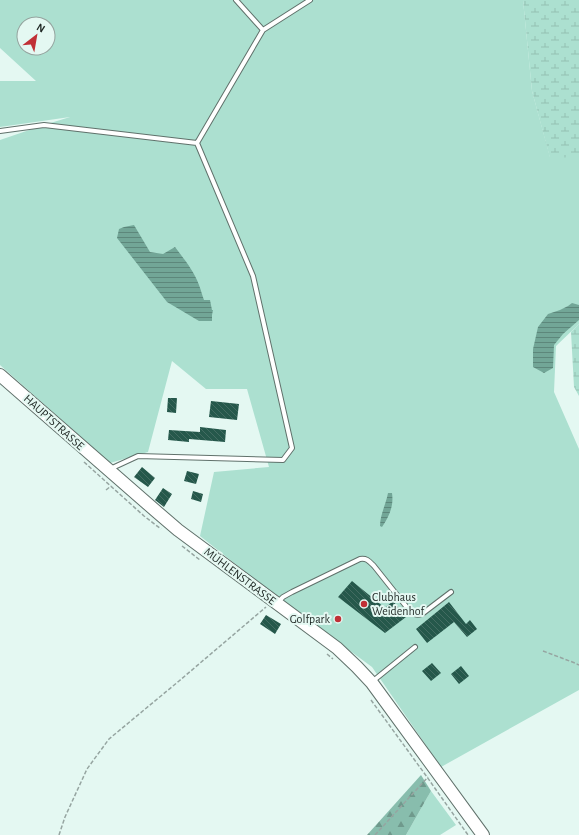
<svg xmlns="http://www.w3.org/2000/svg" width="579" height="835" viewBox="0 0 579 835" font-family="'Alegreya Sans',sans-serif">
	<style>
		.grass { fill: #ace0d0; fill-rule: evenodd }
		.forest { fill: url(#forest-firs) }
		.wetland { fill: url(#wetland-marsh) }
		.water { fill: url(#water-rules) }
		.building { fill: url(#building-back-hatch) }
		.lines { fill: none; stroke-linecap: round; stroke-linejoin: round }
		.lane-casing { stroke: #60716b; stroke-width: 6 }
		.secondary-casing { stroke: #60716b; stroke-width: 14 }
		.path { stroke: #96a5a1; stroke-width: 1.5; stroke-dasharray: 4 2; stroke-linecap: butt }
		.lane { stroke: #fff; stroke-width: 4 }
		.secondary { stroke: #fff; stroke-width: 12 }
		.poi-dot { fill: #c03036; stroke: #e4f8f2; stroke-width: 1.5 }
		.labels { text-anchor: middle; stroke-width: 4; stroke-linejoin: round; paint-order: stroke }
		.street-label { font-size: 12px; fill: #1e2623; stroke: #e4f8f2 }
		.poi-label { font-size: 12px; fill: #1e2623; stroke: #e4f8f2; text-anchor: start }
	</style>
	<defs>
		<pattern id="forest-firs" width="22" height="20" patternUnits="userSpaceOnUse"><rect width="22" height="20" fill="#88bdad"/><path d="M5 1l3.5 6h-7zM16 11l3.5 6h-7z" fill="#6f998c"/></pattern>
		<pattern id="wetland-marsh" width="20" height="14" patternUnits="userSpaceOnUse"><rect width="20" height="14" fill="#ace0d0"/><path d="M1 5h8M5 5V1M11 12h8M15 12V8" fill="none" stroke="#94c0b2"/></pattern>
		<pattern id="water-rules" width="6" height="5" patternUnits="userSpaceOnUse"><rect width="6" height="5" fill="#72a697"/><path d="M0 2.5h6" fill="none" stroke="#5d877b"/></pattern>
		<pattern id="building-back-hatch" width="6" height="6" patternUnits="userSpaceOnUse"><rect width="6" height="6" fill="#25584b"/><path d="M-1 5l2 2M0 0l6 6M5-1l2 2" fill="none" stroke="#436c62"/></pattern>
	</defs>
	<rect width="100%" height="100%" fill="#e4f8f2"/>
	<path class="grass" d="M0 0H523L532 91 550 157H579V324L556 346 554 392 579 449V690L441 767 372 667 285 603 200 536 214 472 269 467 247 389H206L172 361 148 452 110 463 0 365V140L44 125 70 117 0 127V81H36L0 48ZM24 24H48V48H24Z
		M431 791 456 825 440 835H406Z"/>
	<path class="forest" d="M421 775 431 791 406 835H367Z"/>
	<path class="wetland" d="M523 0H579V157L550 158 532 91Z
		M579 324V396L574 387 571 332Z"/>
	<path class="water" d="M134 225 150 252 163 254 175 247C184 259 194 271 199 285 201 290 202 295 204 300H210L212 310H213L212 315V321H199L167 302 117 238 119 229 124 227Z
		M572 303 579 305V320L563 334 554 345 553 368 544 373 533 367V349L538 327 548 314 560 310 568 306Z
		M388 493H392C394 506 389 517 382 527L380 526C380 515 386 504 388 493Z"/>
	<path class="building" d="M168 398H177L176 413 167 412Z
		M211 401 239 404 237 420 209 417Z
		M200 427 226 430 225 442 189 439V442L168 440 169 430 200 432Z
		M142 467 155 478 148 487 134 477Z
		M187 471 199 474 196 484 184 481Z
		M163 488 172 494 164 507 155 500Z
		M193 491 203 494 201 502 191 499Z
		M352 581 385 608 393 601 406 617 385 633 338 597Z
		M449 602 466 624 470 620 477 629 467 637 454 622 427 643 416 629Z
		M266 615 281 624 275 634 260 624Z
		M432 663 441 673 431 681 422 671Z
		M461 666 469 676 459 684 451 674Z"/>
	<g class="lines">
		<defs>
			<path id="lane" d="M236 0 263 30
				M0 131 44 125 197 143 263 30 310 0
				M110 469 138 456 283 460 292 448 253 276 197 143
				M278 602 283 597 292 592 360 559C367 558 369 561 374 566L409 610C413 614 416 616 422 614L451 592
				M373 681 415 647"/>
			<path id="secondary" d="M0 375 157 512 178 530 337 648 357 667 372 683 483 835"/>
		</defs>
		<use href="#lane" class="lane-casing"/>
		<use href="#secondary" class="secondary-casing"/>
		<path class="path" d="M84 462 144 516 161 529
			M106 490 111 486
			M182 546 200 560
			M543 651 575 663 579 665
			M327 654 333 659
			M371 700 427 777 468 835
			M59 835 65 817 87 769 109 739 179 681 266 607
			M375 835 428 777"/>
		<use href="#lane" class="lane"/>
		<use href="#secondary" class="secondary"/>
	</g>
	<g class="poi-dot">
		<circle cx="364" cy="604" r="4"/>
		<circle cx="338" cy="619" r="4"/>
	</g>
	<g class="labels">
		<g class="street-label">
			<text transform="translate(54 422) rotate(42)" y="4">HAUPTSTRASSE</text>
			<text transform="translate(240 576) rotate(37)" y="4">MÜHLENSTRASSE</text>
		</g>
		<g class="poi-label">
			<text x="372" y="601">Clubhaus<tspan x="372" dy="14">Weidenhof</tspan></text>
			<text x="330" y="623" text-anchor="end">Golfpark</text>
		</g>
	</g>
	<g transform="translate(36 36) rotate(31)"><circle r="19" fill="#e4f8f2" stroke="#95a49f"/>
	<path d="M0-3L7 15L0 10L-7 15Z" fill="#c03036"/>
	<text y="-6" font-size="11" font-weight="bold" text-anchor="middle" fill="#1e2623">N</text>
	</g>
</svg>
